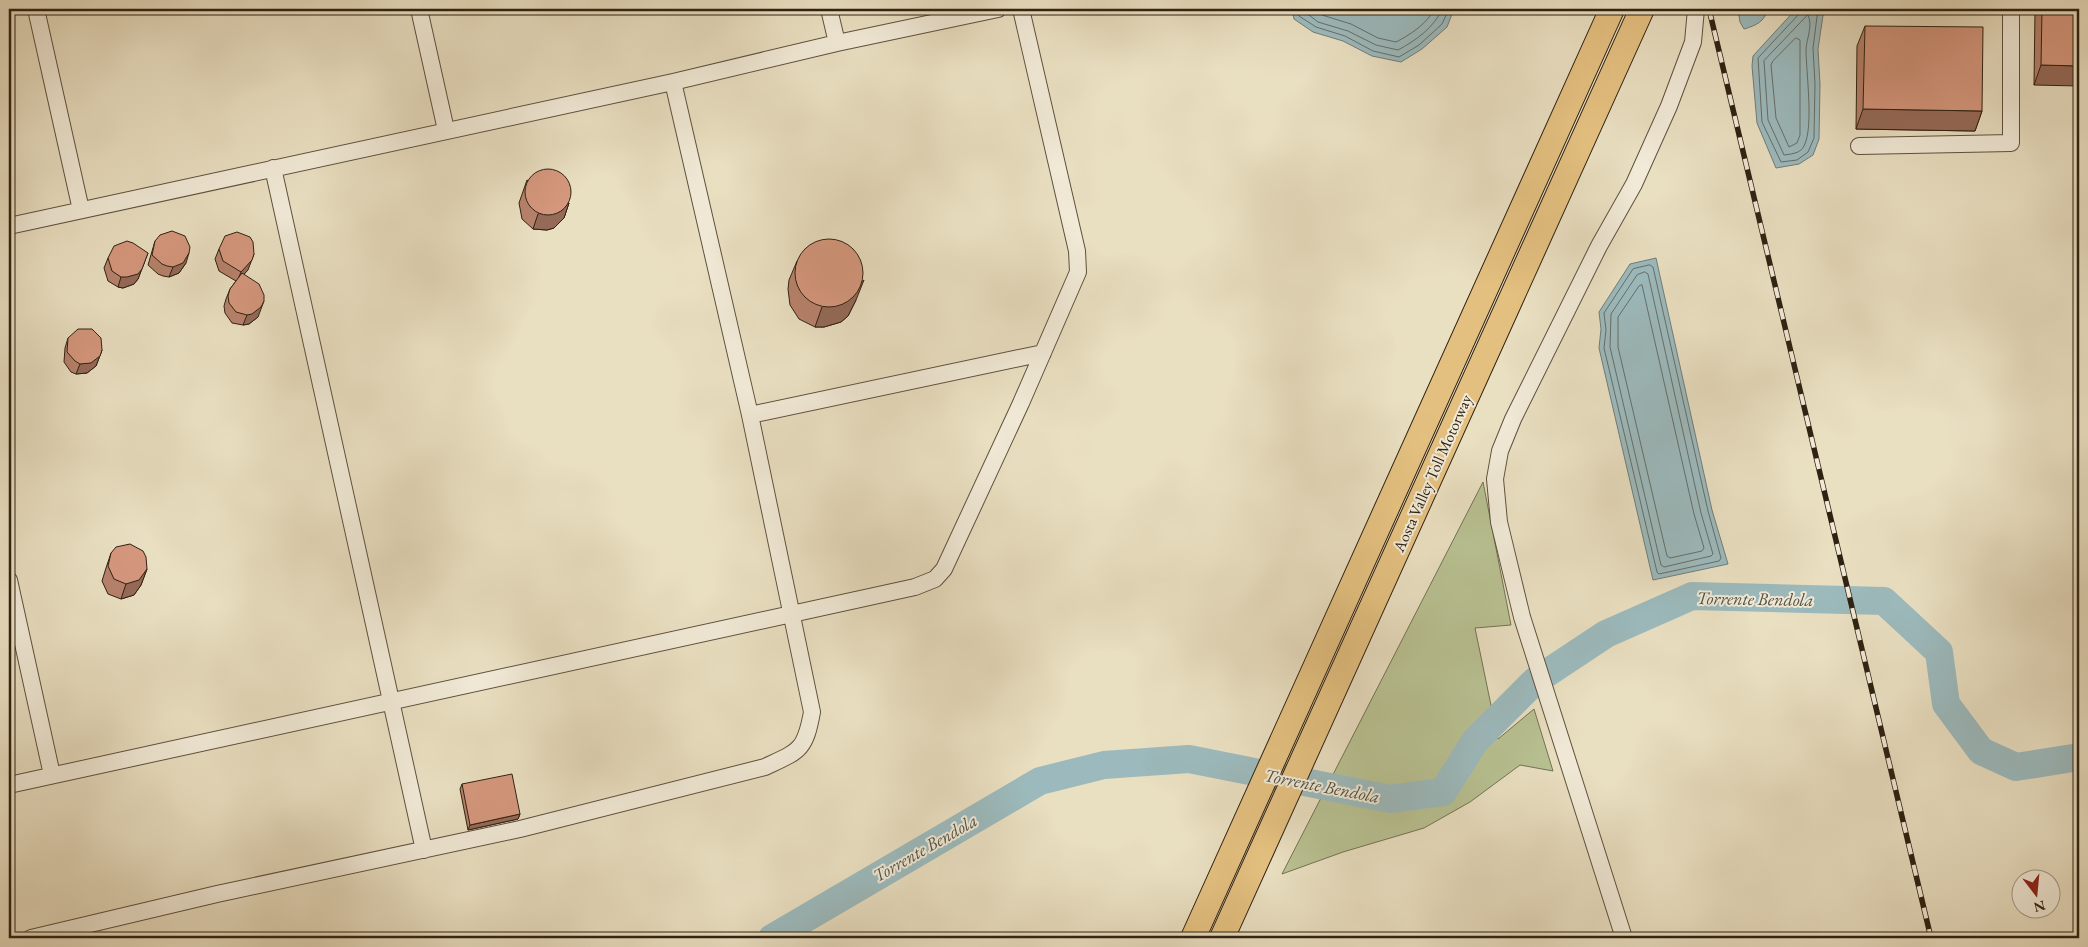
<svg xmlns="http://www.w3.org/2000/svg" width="2088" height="947" viewBox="0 0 2088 947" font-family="'EB Garamond',serif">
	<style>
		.green { fill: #b8c192; stroke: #747252 }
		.water { fill: #9cbabd; stroke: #707d79 }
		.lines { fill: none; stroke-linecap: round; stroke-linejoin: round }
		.shore { stroke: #666e68; stroke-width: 1 }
		.river { stroke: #9cbabd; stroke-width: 28 }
		.minor-casing { stroke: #5e513e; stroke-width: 18 }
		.highway-casing { stroke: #2f2212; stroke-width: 26 }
		.minor { stroke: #f1ead7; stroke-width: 16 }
		.highway { stroke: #e4c080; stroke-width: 24 }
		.rail-casing { stroke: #2f2212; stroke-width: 5.5 }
		.rail { stroke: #f1ead7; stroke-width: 4; stroke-dasharray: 11; stroke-linecap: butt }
		.wall { fill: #b7826c; stroke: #2f2212 }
		.shaded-wall { fill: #956a58; stroke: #2f2212 }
		.building { fill: #d5977d; stroke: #2f2212 }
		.labels { text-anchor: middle; stroke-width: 4; stroke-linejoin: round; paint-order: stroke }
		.street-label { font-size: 16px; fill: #2f2212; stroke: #f1ead7 }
		.water-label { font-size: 18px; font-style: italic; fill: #505045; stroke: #f1ead7 }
	</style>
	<rect width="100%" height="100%" fill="#e9dfc1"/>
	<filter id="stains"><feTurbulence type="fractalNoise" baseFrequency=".004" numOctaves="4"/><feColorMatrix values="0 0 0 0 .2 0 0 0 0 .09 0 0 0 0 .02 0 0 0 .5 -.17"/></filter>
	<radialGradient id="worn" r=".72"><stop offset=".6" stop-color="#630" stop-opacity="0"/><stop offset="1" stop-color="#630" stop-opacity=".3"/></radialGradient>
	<path class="green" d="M1483 482 1511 625 1475 628 1498 739 1534 709 1553 771 1520 765 1470 802 1424 828 1343 852 1282 874Z"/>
	<path class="water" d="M1292 9H1454L1447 27 1422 49 1401 62 1372 56 1343 41 1313 32 1294 19Z
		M1738 9H1768C1764 22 1757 25 1744 29L1740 22Z
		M1796 9H1824L1818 49 1820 84 1819 139 1813 155 1799 164 1776 168 1757 123 1752 66 1753 56Z
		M1656 258 1712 510 1728 564 1653 580 1599 348 1601 329 1599 312 1630 264Z"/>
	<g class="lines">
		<path class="shore" d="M1297 9 1299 16 1316 27 1345 36 1373 51 1399 57 1419 45 1442 24 1449 9
			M1304 9 1305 12 1318 22 1348 31 1376 45 1398 50C1415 41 1435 27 1442 9
			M1313 9 1322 15 1351 24 1378 38 1396 42C1410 35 1428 23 1434 9
			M1800 9 1799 14 1758 58 1762 122 1781 162 1797 160 1808 152 1814 138 1815 84 1813 48 1818 9
			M1808 15C1813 25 1807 38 1806 49 1806 72 1814 127 1804 146 1801 153 1792 154 1784 155L1768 120 1764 61Z
			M1796 38 1800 40V135L1797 143 1789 147 1776 118 1771 65 1773 61Z
			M1650 265 1653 267 1708 511 1721 558 1719 561 1659 574 1657 572 1604 348 1606 330 1604 313 1633 269Z
			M1645 272 1648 274 1701 513 1713 554 1711 556 1664 567 1661 565 1610 347 1611 314 1637 275Z
			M1642 285 1694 514 1704 548 1702 551 1670 558 1667 556 1618 347V317L1639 286Z"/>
		<path class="river" d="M772 938 1040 781 1104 765 1189 759 1390 799 1443 792 1475 741 1535 681 1606 634 1692 596 1884 601 1939 652 1946 704 1981 751 2016 767 2079 757"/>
		<defs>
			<path id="minor" d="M36 9 81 210
				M419 9 446 130
				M837 43 998 9
				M1859 146 2011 143V9
				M273 168 424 850
				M9 226 673 82 837 43 829 9
				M750 415 1043 353
				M9 580 52 775
				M9 785 915 587 935 579 944 569 1021 403 1078 272 1077 251 1021 9
				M31 938 217 894 520 829 765 767C799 751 805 751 812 712L750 415 673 82
				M1624 938 1522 617 1499 522 1495 479 1500 451 1513 419 1599 246 1634 184 1669 106 1693 42 1696 9"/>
			<path id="highway" d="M1193 938 1612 9
				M1222 938 1642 9"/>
		</defs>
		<use href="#minor" class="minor-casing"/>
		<use href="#highway" class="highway-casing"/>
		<use href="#minor" class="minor"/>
		<use href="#highway" class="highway"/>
		<defs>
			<path id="rail" d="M1709 9 1931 938"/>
		</defs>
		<use href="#rail" class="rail-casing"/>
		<use href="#rail" class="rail"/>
	</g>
	<path class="wall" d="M2036 9H2079L2034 85 2035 11Z
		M1865 26 1982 111 1975 131 1856 129 1857 46Z
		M527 180 569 203 564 218 554 228 547 230 533 229 522 219 519 203Z
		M155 241 186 263 179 273 169 277 163 276 158 274 148 265Z
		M219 249 248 270 244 274 258 317 249 324 243 325 232 323 225 313 224 306 226 299 230 289 236 281 219 271 215 259Z
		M108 258 144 263 138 279 134 284 123 288 118 287 108 281 104 268Z
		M797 261 856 300 848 316 841 322 824 327H815L799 319 790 305 788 289 789 280Z
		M68 338 102 350 96 366 87 373 76 374 71 372 64 362 65 348Z
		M111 553 147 569 141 585 134 595 121 599 108 594 102 581 106 568Z
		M462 784 520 814 518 819 468 830 460 789Z"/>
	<path class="shaded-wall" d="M2041 65 2079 66V86L2034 85Z
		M1863 109 1982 111 1975 131 1856 129Z
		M569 203 564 218 554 228 547 230 533 229 538 214Z
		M148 253 138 279 134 284 123 288 118 287 121 277Z
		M189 253 186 263 179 273 169 277 173 267Z
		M254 254 248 270 237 282 241 272Z
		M864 280 856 300 848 316 841 322 824 327H815L822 307Z
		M264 301 258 317 249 324 243 325 247 315Z
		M102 350 96 366 87 373 76 374 80 364Z
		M147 569 141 585 134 595 121 599 126 584Z
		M520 814 518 819 468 830 470 825Z"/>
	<path class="building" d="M2042 9H2079V66L2041 65Z
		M1865 26 1983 27 1982 111 1863 109Z
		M525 192a23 23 0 1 1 46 0a23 23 0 1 1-46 0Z
		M172 231 185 236 190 247 189 253 183 263 173 267 167 266 162 264 152 255 155 241 160 235Z
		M237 232 250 237 253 242 254 254 252 260 241 272 223 261 219 249 225 236Z
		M795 273a34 34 0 1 1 68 0a34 34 0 1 1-68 0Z
		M127 241 133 243 148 253 142 269 138 274 127 277H121L112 271 108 258 114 246Z
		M242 273 259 284 264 295V301L261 307 252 314 247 315 236 312 229 303 228 296 230 289Z
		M78 329H92L101 338 102 350 100 356 91 363 80 364 75 361 67 352 68 338Z
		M130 544 143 551 146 557 147 569 139 580 126 584 114 579 108 566 111 553 116 547Z
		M512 774 520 814 470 825 462 784Z"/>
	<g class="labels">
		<g class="street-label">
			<text transform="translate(1432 473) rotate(-66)" y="6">Aosta Valley Toll Motorway</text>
		</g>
		<g class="water-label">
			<text transform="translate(1755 599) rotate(1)" y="6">Torrente Bendola</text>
			<text transform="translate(1322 786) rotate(11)" y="6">Torrente Bendola</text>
			<text transform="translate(925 848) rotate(-30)" y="6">Torrente Bendola</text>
		</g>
	</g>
	<rect width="2088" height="947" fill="none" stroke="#e9dfc1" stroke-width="30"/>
	<rect x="10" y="10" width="2068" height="927" fill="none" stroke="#2f2212" stroke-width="2.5"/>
	<rect x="15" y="15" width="2058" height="917" fill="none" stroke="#2f2212"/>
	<g transform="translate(2036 894) rotate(164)"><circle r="24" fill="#f1ead7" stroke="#a39a88"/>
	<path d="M0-4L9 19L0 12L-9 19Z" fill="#8f2418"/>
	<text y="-8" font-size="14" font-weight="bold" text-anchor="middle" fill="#2f2212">N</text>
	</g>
	<rect width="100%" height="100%" filter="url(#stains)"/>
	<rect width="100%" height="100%" fill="url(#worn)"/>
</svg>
